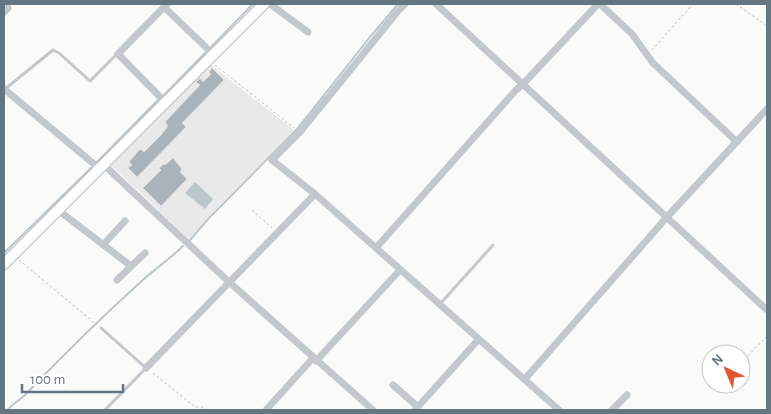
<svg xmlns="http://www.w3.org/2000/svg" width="771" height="414" viewBox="0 0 771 414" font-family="'Alegreya Sans',sans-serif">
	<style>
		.built { fill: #e8e9e9 }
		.water { fill: #bbc7cb }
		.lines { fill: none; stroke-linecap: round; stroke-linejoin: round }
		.stream { stroke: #bbc7cb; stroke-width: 2 }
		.building { fill: #aab3b9; stroke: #dcdcda }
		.secondary-casing { stroke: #b3babf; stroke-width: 12 }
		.path { stroke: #bbbfc2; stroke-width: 1; stroke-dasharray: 2.5 2.5; stroke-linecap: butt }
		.lane { stroke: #c3c8cc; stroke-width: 3 }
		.street { stroke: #c3c8cc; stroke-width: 7 }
		.secondary { stroke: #fff; stroke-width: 10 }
	</style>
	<rect width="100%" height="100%" fill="#fafaf8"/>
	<path class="built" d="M210 64 294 130 213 212 189 239 112 166 111 163Z"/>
	<path class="water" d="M195 182 213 199 205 209 185 193Z"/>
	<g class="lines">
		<path class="stream" d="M210 48 252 5
			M163 96 207 51
			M96 163 159 99
			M190 240 209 218 297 129 370 37 398 4
			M4 253 92 167
			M7 410C13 404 21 399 27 393 65 353 104 315 145 278 158 267 171 258 183 246"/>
	</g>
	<path class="building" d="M212 68 224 80 182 123 186 127 137 177 128 168 132 165 129 162 140 149 144 152 162 134 168 126 165 122 200 85 196 82 200 78 203 82 211 74 209 72Z
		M173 158 182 169 180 172 187 179 161 206 143 188 161 170 159 168 164 164 165 165Z"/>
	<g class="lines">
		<defs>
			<path id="secondary" d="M4 264 264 4"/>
		</defs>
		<use href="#secondary" class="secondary-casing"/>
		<path class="path" d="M736 4 767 26
			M652 50 693 4
			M215 65 294 128
			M252 210 272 228
			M19 260 97 325
			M741 363 767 336
			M153 373 195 407H203L207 410"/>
		<path class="lane" d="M5 89 53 50 59 53 90 81 117 54
			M440 304 493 245
			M101 328 146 368 105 410"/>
		<path class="street" d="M270 4 308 32
			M405 4 398 11 300 132 272 160 315 194 559 410
			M436 4 767 310
			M600 4 632 34 653 63 737 142
			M164 7 214 55
			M4 12 8 8
			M4 89 100 169
			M166 103 118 54 167 4
			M104 165 229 282 373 410
			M58 210 131 266
			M103 245 125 221
			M376 248 516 90 523 84 598 4
			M117 280 145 253
			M316 361 400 270
			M146 368 315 194
			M525 379 667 217 767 109
			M393 385 418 407
			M266 410 313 358
			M415 410 479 339
			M612 410 627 395"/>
		<use href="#secondary" class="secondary"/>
	</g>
	<rect width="771" height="414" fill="none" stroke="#657683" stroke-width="10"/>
	<g transform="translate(726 369) rotate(316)"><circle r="24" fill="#ffffff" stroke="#c1c8cd"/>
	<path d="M0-4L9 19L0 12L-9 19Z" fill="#e4572e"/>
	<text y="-8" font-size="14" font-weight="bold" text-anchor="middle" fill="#657683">N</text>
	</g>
	<path d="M22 384v8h101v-8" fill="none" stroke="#657683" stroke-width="2.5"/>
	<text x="30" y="384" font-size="15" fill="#657683" stroke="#ffffff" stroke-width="4" paint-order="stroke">100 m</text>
</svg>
